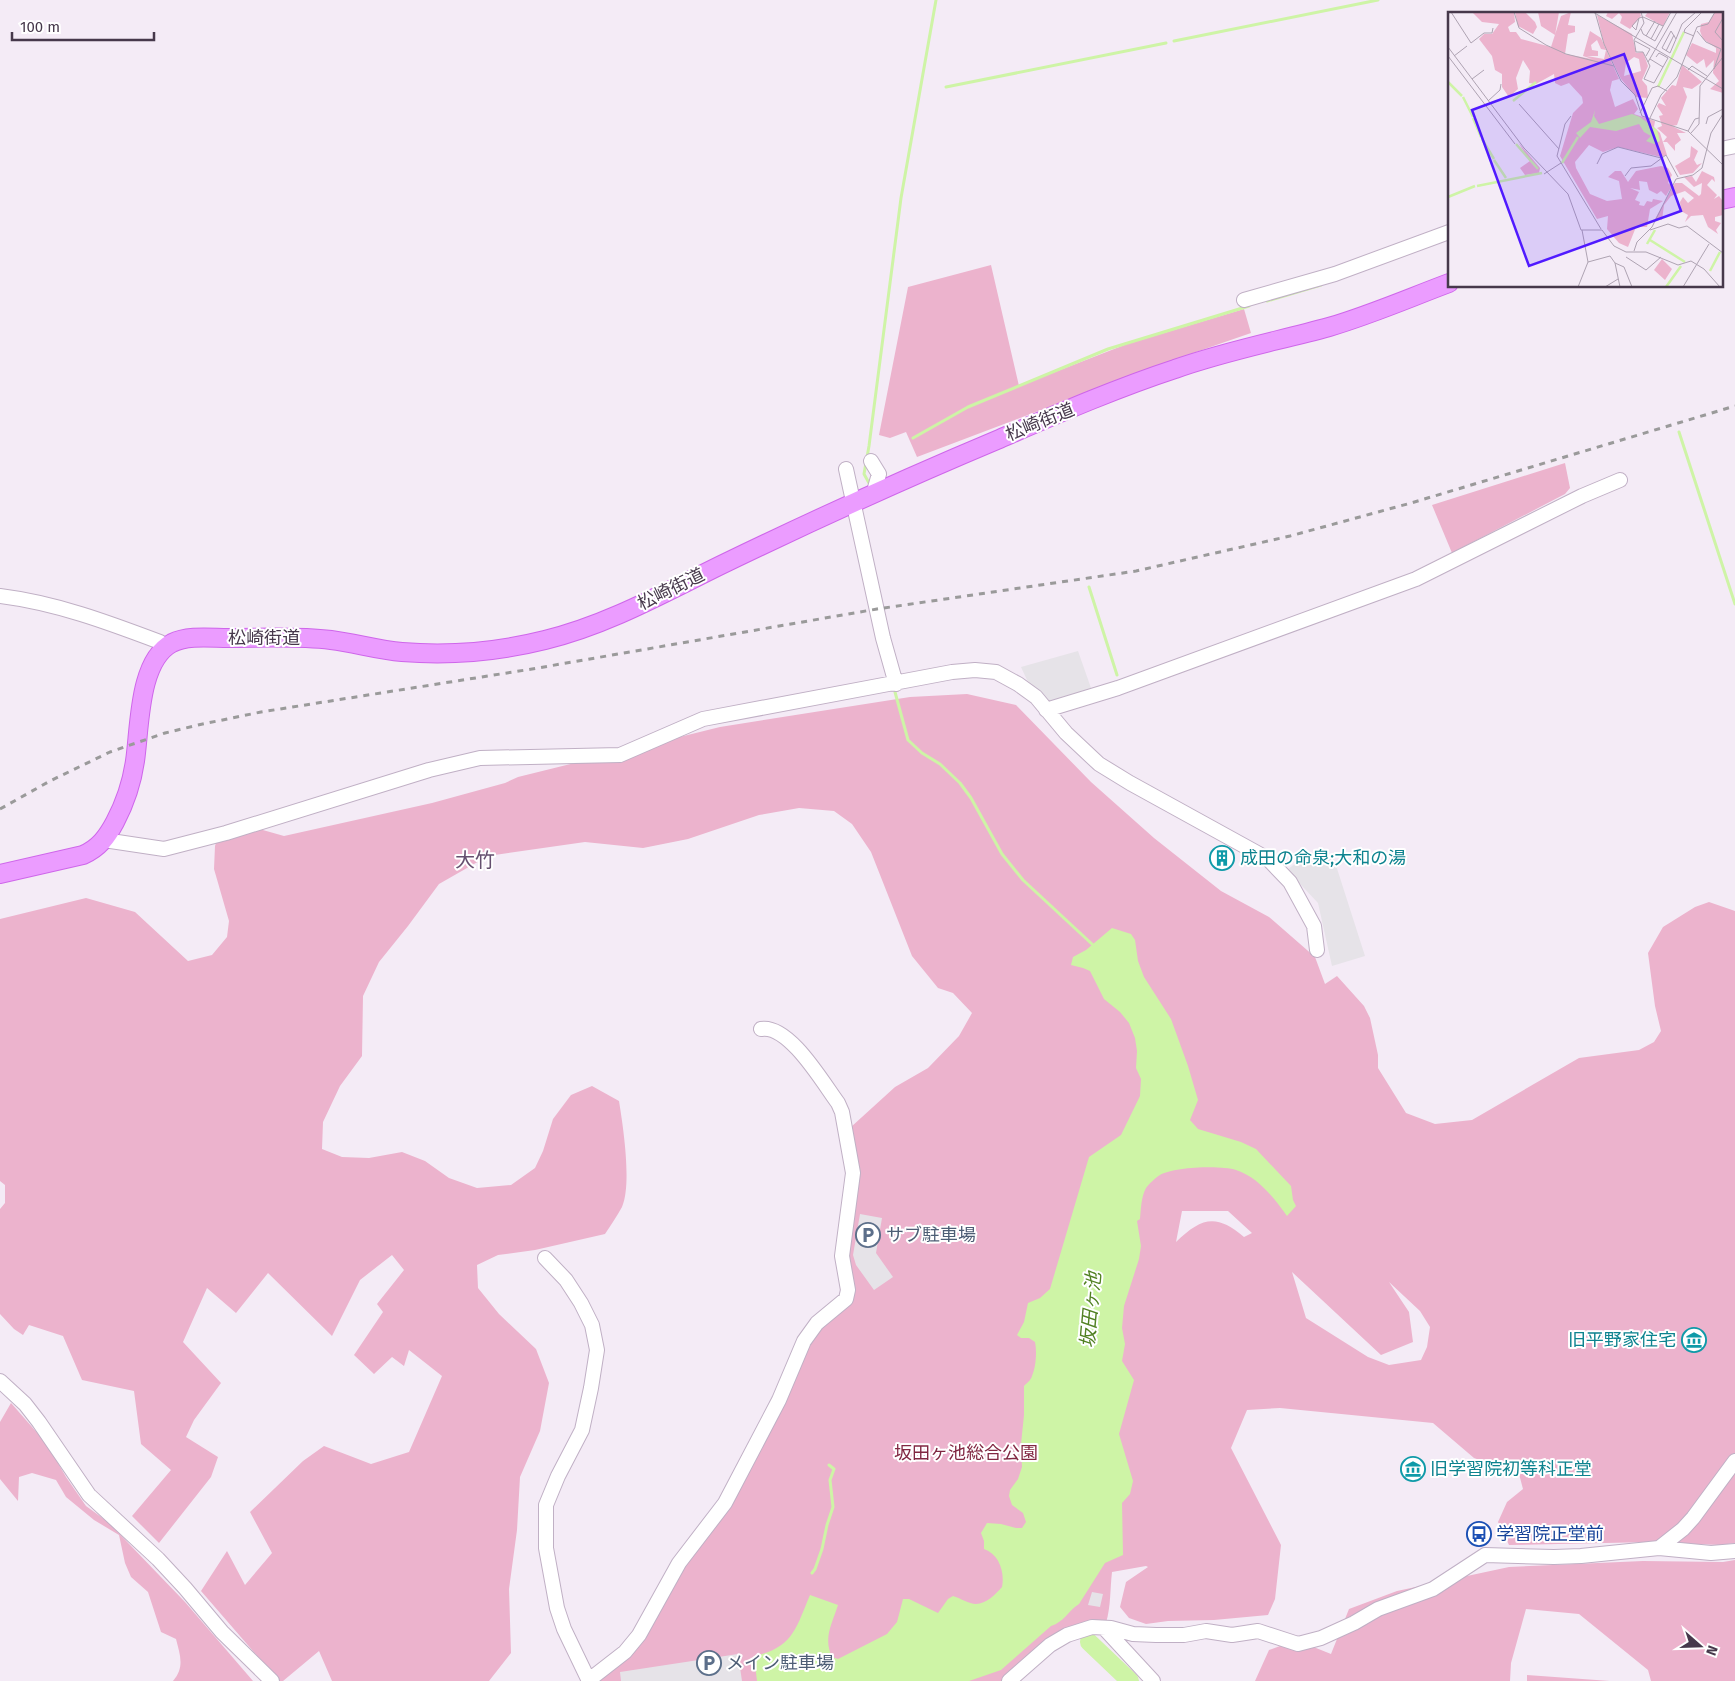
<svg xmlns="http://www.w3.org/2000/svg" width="1735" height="1681" viewBox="0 0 1735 1681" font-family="'Fira Sans','Noto Sans JP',sans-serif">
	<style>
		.green { fill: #ecb3cd; fill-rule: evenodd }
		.parking { fill: #e6e3e8 }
		.water { fill: #cef4a6 }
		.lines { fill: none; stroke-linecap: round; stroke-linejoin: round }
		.stream { stroke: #cef4a6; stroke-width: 3 }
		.river { stroke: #cef4a6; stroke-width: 18 }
		.minor-casing { stroke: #c0b0c5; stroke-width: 16 }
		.major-casing { stroke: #ce66ea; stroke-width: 20 }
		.minor { stroke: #fff; stroke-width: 14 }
		.major { stroke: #eb9cff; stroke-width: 18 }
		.rail { stroke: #9a9a9a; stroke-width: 3; stroke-dasharray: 6 6; stroke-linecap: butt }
		.labels { text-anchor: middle; stroke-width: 4; stroke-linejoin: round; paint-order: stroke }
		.street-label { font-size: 18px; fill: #46384b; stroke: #fff }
		.culture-label { font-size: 18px; fill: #0d838f; stroke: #fff; text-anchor: start }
		.service-label { font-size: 18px; fill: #4e5e75; stroke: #fff; text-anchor: start }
		.park-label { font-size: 18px; fill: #812742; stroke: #fff }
		.transit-label { font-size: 18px; fill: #164399; stroke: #fff; text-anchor: start }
		.water-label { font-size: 19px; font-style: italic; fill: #518122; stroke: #fff }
		.quarter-label { font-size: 20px; fill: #654f6f; stroke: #fff }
		.inset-river { fill: none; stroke: #cef4a6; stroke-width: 2.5 }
		.inset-road { fill: none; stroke: #aea3b2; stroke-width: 1 }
		.view { fill: #501aff; fill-opacity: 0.15; stroke: #501aff; stroke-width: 2.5 }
		.inset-edge { fill: none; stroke: #46384b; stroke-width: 2.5 }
	</style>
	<rect width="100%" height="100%" fill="#f4ebf6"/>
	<path class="green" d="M991 265 1019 386 1127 344 1244 309 1251 333 1170 361 917 457 906 432 890 438 879 435 908 287Z
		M1565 463 1570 488 1565 494 1452 553 1432 505Z
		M967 694 1016 705 1091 782 1154 838 1221 891 1269 917 1315 957 1325 984 1337 976 1364 1006 1370 1018 1378 1055V1068L1406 1113 1435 1124 1472 1120 1579 1058 1639 1050 1654 1042 1661 1031 1655 1006 1648 953 1663 927 1695 907 1709 902 1735 911V1543L1720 1545 1651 1542 1509 1545 1498 1522 1507 1502 1523 1489 1519 1474 1474 1458 1433 1423 1280 1408 1247 1410 1231 1448 1281 1545 1275 1599 1268 1615 1214 1620 1168 1621 1146 1624 1129 1618 1120 1607 1126 1582 1148 1567 1146 1566 1112 1572C1110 1589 1111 1606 1106 1623L1099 1622 1007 1680 1001 1681H598L683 1565 807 1344 825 1323 844 1307 851 1127 895 1087 928 1068 959 1036 972 1013 953 993 938 988 912 956 871 852 852 824 834 811 799 808 759 815 688 839 643 848 585 842 488 856 439 884 408 926 379 962 363 996 362 1056 340 1086 323 1122 322 1149 342 1157 369 1158 402 1152 425 1161 449 1178 477 1188 511 1185 535 1168 543 1151 553 1119 571 1095 592 1086 619 1101C623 1126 632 1184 622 1207 617 1216 611 1225 605 1234L535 1250 498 1255 477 1265 478 1288 499 1314 536 1349 549 1383 540 1431 520 1477 517 1530 509 1589 511 1653 489 1681H332L319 1651 283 1681H279L201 1591 227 1551 245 1585 272 1553 250 1512 303 1461 324 1446 371 1464 409 1452 442 1376 409 1350 404 1366 392 1357 374 1374 354 1355 383 1312 377 1304 404 1270 392 1255 360 1280 332 1336 268 1273 236 1313 207 1288 183 1342 221 1383 194 1420 186 1437 218 1457 211 1477 159 1543 132 1516 171 1470 141 1444 134 1391 82 1380 63 1336 29 1325 23 1335 14 1329 0 1314V1209L5 1203V1185L0 1181V919L86 898 135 912 188 961 212 955 227 937 229 921 214 869 215 846 219 833 245 825 284 836 432 803 505 783 518 777 720 727 910 697ZM1182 1211H1228L1252 1233 1244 1237C1216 1213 1201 1218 1176 1242ZM1292 1272 1381 1355 1413 1342 1409 1312 1389 1282 1420 1311 1430 1327 1427 1347 1421 1360 1389 1365 1368 1357 1306 1318Z
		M11 1403 47 1444 66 1477 86 1506 108 1522 185 1602 253 1681H173C185 1667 180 1655 176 1639L161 1632 148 1592 131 1577 125 1563 119 1535 94 1520 66 1497 56 1480 32 1473 19 1477 18 1501 0 1479V1422Z
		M1735 1560V1681H1651L1648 1670 1579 1614 1526 1609 1511 1663 1510 1681H1255L1269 1650 1296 1640 1331 1654 1349 1609 1397 1591 1509 1567 1643 1561 1723 1562Z
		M1527 1675 1610 1681H1527Z"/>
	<path class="parking" d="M1078 651 1091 688 1049 705 1027 680 1021 667Z
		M1333 856 1365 956 1332 966 1318 903 1287 870 1301 859Z
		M860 1214 882 1218 876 1253 893 1277 874 1290 856 1265 853 1255Z
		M1092 1592 1103 1594 1100 1607 1088 1605Z
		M738 1654 742 1681H621L620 1672Z"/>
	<path class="water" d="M1112 928 1131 934 1135 940 1138 961 1144 977 1171 1019 1188 1066 1198 1100 1190 1120 1198 1129 1241 1142 1256 1149 1291 1186 1293 1200 1296 1206 1287 1216C1274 1198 1258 1177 1236 1170 1221 1165 1173 1167 1160 1175 1156 1177 1148 1185 1146 1188 1141 1197 1141 1209 1140 1219L1137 1221 1141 1246 1139 1259 1124 1306 1122 1328 1125 1344 1122 1361 1134 1380 1119 1434 1133 1481 1130 1494 1122 1503 1123 1555 1105 1563 1079 1604C1068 1611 1064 1622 1051 1626L1001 1670 969 1681H757L754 1656C793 1648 796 1628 810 1595L838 1605C832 1624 823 1638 832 1657L838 1659 887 1634 897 1622 903 1599H909L938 1613 948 1599 953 1596C960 1598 969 1604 976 1604 986 1604 996 1594 1002 1587 1005 1572 999 1554 984 1549V1541L981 1533 987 1523 1001 1524 1016 1528H1022L1026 1522 1023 1513 1012 1505 1009 1496 1010 1490 1018 1479 1022 1467 1021 1444 1024 1415V1386C1027 1383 1031 1380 1032 1376 1036 1367 1037 1352 1035 1342L1029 1338H1021L1017 1335 1024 1322 1028 1303 1040 1298 1050 1289 1089 1157 1121 1135 1140 1096 1141 1079 1136 1068 1137 1051 1135 1038 1129 1023 1120 1012 1104 999 1090 971 1083 968 1071 965 1073 957 1086 950Z"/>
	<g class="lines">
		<path class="stream" d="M1174 41 1378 0
			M946 87 1166 43
			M1267 301 1321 285
			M1679 432 1735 604
			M913 438 968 407 1108 349 1249 306
			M869 483 864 474 869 446 901 198 936 0
			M1089 587 1117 675
			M895 692 908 740 922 753 940 764 960 783 971 798 1002 854 1023 880 1093 945
			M812 1573 815 1569 822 1549 827 1525 833 1507 830 1480 834 1469 829 1465"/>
		<path class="river" d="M1089 1642 1130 1681"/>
		<defs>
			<path id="minor" d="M1721 149 1735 146
				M1244 300 1335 274 1449 232
				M871 461 879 474 873 495
				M846 469 883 638 896 684
				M0 596C56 603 107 622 160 642L166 648
				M1046 710 1118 688 1416 579 1582 496 1620 480
				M104 840 164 849 226 833 429 770 480 758 620 755 703 719 952 672 975 670 996 672 1018 684 1036 697 1066 733 1099 764 1130 783 1268 859 1290 882 1314 926 1317 950
				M545 1258 566 1280 581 1303 592 1325 597 1350 591 1388 582 1430 558 1476 546 1505V1548L557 1608 564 1629 589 1681
				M0 1381 25 1404 39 1422 89 1495 158 1559 185 1588 222 1632 272 1681
				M1659 1548 1683 1529 1693 1518 1735 1461
				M1104 1628 1153 1681
				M589 1680 625 1652 639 1635 679 1563 725 1503 779 1400 804 1341 817 1323 846 1299 848 1290 842 1256 853 1173 842 1112 838 1103C823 1083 789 1024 761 1029
				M1009 1681 1050 1645 1067 1635 1092 1627 1111 1628 1133 1634 1156 1635H1184L1206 1631 1232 1635 1258 1631 1298 1644 1321 1638 1354 1623 1378 1609 1433 1589 1485 1555 1554 1557 1581 1556 1659 1548 1711 1553 1735 1551"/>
			<path id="major" d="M1721 200 1735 197
				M0 874 83 855C99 848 107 837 115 822 125 803 132 782 135 761 140 728 138 661 172 643 188 635 211 638 228 638 262 638 297 636 331 640 355 643 378 650 402 652 451 656 497 652 545 640 607 625 664 593 721 565 812 521 904 479 997 440 1055 415 1114 389 1175 369 1225 351 1278 341 1329 327 1370 315 1409 298 1449 283"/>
		</defs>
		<use href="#minor" class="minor-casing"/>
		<use href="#major" class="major-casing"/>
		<use href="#minor" class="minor"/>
		<use href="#major" class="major"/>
		<path class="rail" d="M0 809 50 781 110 752 165 733 198 725 261 712 532 669 877 609 1136 571 1290 536 1411 503 1735 406"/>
	</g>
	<defs>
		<symbol id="building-ring" viewBox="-11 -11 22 22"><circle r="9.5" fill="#fff" stroke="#0f9aa8" stroke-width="1.5"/><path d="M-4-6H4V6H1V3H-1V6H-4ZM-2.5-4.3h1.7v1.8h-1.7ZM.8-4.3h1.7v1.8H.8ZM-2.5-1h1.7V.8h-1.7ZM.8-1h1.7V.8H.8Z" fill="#0f9aa8"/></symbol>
		<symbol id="parking-ring" viewBox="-11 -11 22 22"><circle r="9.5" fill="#fff" stroke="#5c6f8a" stroke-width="1.5"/><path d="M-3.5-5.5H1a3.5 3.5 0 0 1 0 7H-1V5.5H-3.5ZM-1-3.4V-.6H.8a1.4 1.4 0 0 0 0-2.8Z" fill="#5c6f8a"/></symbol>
		<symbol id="museum-ring" viewBox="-11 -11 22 22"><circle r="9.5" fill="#fff" stroke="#0f9aa8" stroke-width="1.5"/><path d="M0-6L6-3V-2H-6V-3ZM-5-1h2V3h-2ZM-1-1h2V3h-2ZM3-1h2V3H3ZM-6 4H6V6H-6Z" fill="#0f9aa8"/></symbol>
		<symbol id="bus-ring" viewBox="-11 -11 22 22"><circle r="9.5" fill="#fff" stroke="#1a4fb4" stroke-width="1.5"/><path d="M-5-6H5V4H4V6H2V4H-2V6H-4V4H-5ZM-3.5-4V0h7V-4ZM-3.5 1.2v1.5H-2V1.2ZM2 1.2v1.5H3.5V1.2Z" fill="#1a4fb4"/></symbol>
	</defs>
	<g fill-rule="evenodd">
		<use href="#building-ring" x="1208" y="844" width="28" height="28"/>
		<use href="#parking-ring" x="854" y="1221" width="28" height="28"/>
		<use href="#museum-ring" x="1680" y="1326" width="28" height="28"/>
		<use href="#museum-ring" x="1399" y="1455" width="28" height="28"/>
		<use href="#bus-ring" x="1465" y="1520" width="28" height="28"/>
		<use href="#parking-ring" x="695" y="1649" width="28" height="28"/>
	</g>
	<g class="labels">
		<g class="street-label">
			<text transform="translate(1040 422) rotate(-22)" y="6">松崎街道</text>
			<text transform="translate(671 589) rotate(-26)" y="6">松崎街道</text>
			<text x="264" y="644">松崎街道</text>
		</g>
		<g class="culture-label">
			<text x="1240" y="864">成田の命泉;大和の湯</text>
			<text x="1676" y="1346" text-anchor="end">旧平野家住宅</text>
			<text x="1430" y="1475">旧学習院初等科正堂</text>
		</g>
		<g class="service-label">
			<text x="886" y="1241">サブ駐車場</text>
			<text x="726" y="1669">メイン駐車場</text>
		</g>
		<g class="park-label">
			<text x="966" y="1459">坂田ヶ池総合公園</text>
		</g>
		<g class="transit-label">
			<text x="1496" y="1540">学習院正堂前</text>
		</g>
		<g class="water-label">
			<text transform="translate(1090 1310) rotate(-85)" y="7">坂田ヶ池</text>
		</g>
		<g class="quarter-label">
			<text x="475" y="867">大竹</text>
		</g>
	</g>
	<g transform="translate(1448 12)">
		<rect width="275" height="275" fill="#f4ebf6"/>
		<path d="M24 0H66L67 10 60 15 62 20H68L73 27 103 35 113 4 123 0 120 13 127 14V20L120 22 117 42 144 47 135 44 142 19 153 26 171 67 164 69 162 78 167 95 185 87 190 97 186 102 207 109 206 115 212 121 219 143 213 145 170 135 155 140 141 133 127 150 128 156 142 182 159 189 174 187 171 169 160 165 167 159H173L180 170 188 159 213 154 220 156 224 163 220 171 224 174 218 184 213 179 209 182 201 178 199 170 191 169 192 178 182 176 191 180 187 188 192 190 191 193 196 194 199 189 204 190 205 187 215 189 202 197 199 215H188L180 235 171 231 159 217 160 204 149 207 112 144 125 101 135 91 134 85 121 71 113 74 107 71 106 62 88 72 81 71 82 59 75 48 68 66 70 77 61 85 54 75V62L47 58 44 44 31 27 36 22H44L51 12 34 10ZM149 28 153 37 158 38 156 47 139 44H150V39L144 38 143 33ZM67 0H77L87 10 89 15 85 22 70 14ZM90 0H111L107 23 93 14ZM160 0H192L193 4 182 17 172 11 174 5 171 1 164 7 158 4ZM200 0H222L215 14 197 4ZM267 0H275V81L262 77 271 69 265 61 266 48 258 56 256 47 249 52 238 43 244 31 268 41V36L255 27 252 19 253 12 261 10ZM149 3 184 22 188 41 195 40 200 54 194 68 199 74 200 86 188 85 173 67 156 32ZM186 45 191 47 193 59 176 64 178 51ZM234 53 254 70 244 77 235 75 239 85 229 113 224 114 238 121H229L233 128 227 133V139L219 130H215L219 125 209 116 214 114 211 104 215 103 209 94 211 91 218 94 213 86 224 73 228 74ZM70 130 92 156 91 161 77 163 72 156 82 149ZM243 134 250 139 246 148 249 153 254 151 245 161 232 163 227 154 242 145ZM254 159 266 165 267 170 264 167 259 173 269 183 266 187 271 184 274 188 275 203 267 205V209L273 211 268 218 270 222 260 215 255 203 243 204 237 210 240 203 233 199 232 190 235 185 240 191 246 186 237 179 223 184 216 193 214 208 207 207 227 171H234L251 184 253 182 254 171 246 175 236 165 244 164 248 170ZM214 247 224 257 217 268 206 258Z" fill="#ecb3cd" fill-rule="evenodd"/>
		<path d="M147 98 146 104 151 112 184 102 192 105 209 118 212 129 206 132 198 129 203 124 196 120 191 112 168 119 142 115 132 126 128 121 143 110Z" fill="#cef4a6"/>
		<path class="inset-river" d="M0 70 14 84M210 75 236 20M15 85 25 105M65 89 88 70M25 106 33 125M34 127 46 147M68 132 90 157M46 148 58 166M114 151 130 125M29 174 94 161M0 185 27 174M202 228 237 250M199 232 207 218M262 259 272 240M218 275 233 254"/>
		<path class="inset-road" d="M3 0 23 31 36 21H44L45 16M66 0 71 16 98 33 118 42 166 54M145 0 275 77M147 0 156 32 173 69 187 83 194 104 240 119 275 153M193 0 196 11 186 28 188 40H195L202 54 196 67 206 71 220 46 211 41 208 45M195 5 215 14M191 6 188 18 184 14 191 6 195 5M275 6 267 20 275 29M193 17 195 22 207 29 223 0M249 19 258 30 273 37 266 57M198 24 207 9M246 24 236 20 237 17 254 0M203 27 211 12M228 27 223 19 214 36 222 41 228 27 234 12 248 0M187 29 202 37 198 44M0 35 76 136 120 182 133 218H154L166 234 178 240H198L230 253 243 249 256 257 272 275M218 39 226 23M0 44 67 132M6 44 19 34M202 47 215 55M200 50 229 0M240 58 244 54 259 64M24 67 36 58M40 89 52 78 53 72M71 92 111 137M192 101 204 76 210 74 219 79M123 104 117 112 109 144 153 217M201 108 213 83 229 65 249 15 260 12 267 0M258 112 260 105 275 97M240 119 247 107 251 106M243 121 251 112 252 74 275 45M149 152 154 142 170 135 213 146M96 162 113 151M177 164 183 156 203 154 218 143 230 165M202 218 220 212 231 216 239 214 275 241M186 239 189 230 204 215 228 167 245 163 254 156 263 121 275 102M178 245 198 258M140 250 162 244 167 251 172 275M167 251 176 255 184 275M198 258 213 245M130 275 140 250 134 218M157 275 170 267M235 275 261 232"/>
		<path class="view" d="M176 42 233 199 81 254 24 98Z"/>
		<rect width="275" height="275" class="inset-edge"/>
	</g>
	<g transform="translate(1700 1646) rotate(110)" stroke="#ffffff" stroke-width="4" paint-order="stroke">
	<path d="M0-4L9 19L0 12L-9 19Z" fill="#46384b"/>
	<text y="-8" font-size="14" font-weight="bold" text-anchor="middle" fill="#46384b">N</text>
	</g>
	<path d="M12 32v8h142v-8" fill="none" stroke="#46384b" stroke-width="2.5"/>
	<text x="20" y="32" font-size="15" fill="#46384b" stroke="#ffffff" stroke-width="4" paint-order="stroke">100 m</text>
</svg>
